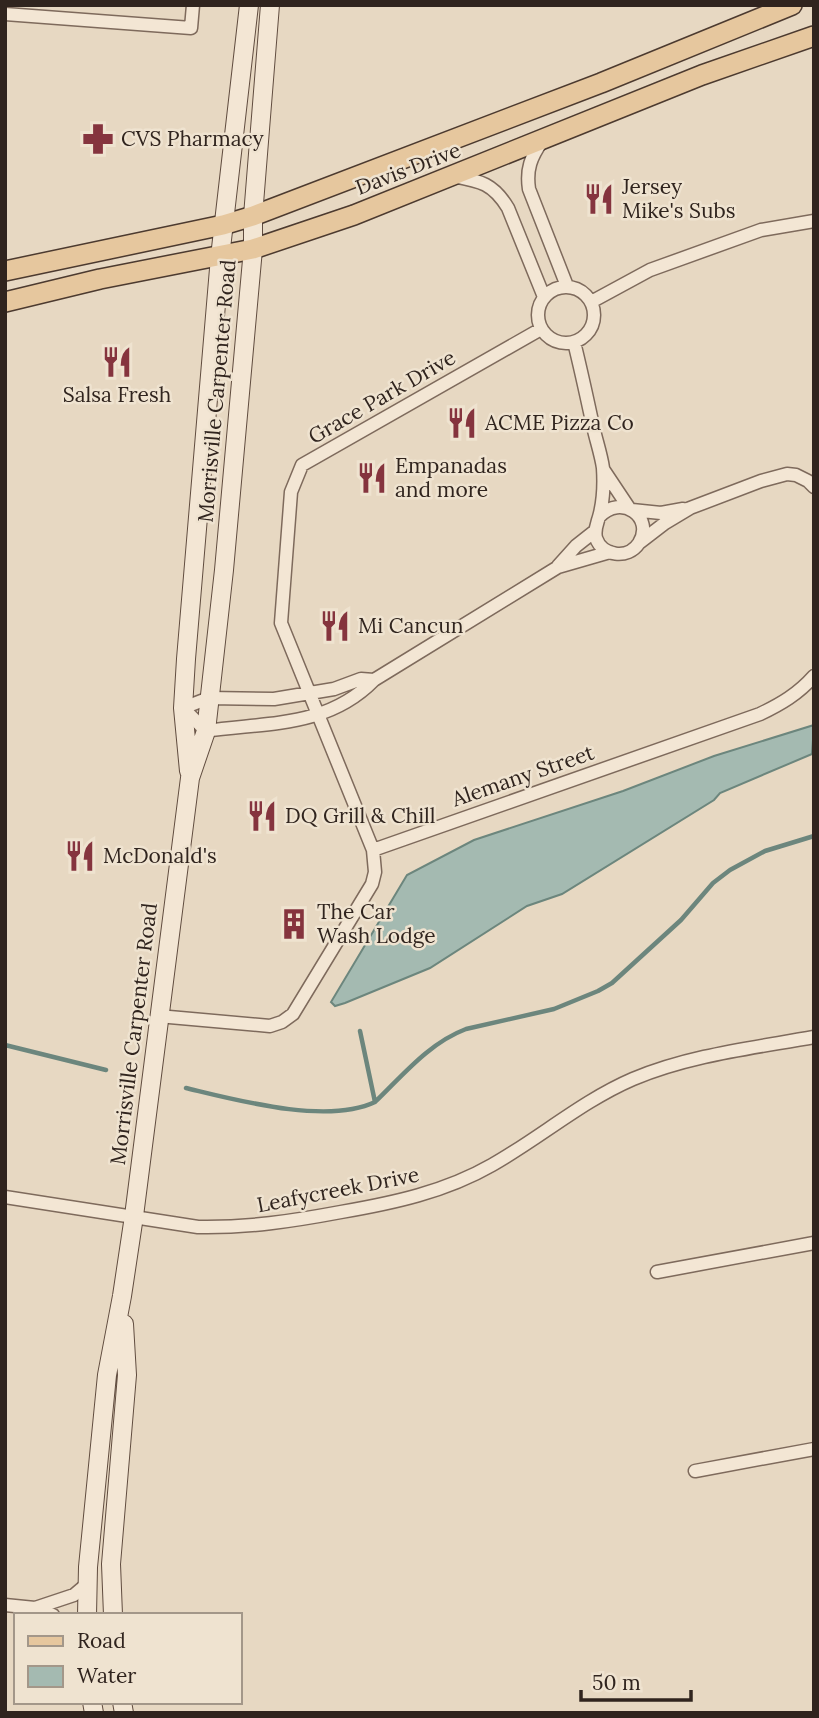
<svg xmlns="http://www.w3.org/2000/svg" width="819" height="1718" viewBox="0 0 819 1718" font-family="Lora,serif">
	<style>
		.water { fill: #a4bab1; stroke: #6c867d; stroke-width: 2 }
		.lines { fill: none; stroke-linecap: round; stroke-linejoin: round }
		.stream { stroke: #6c867d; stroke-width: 4.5 }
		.minor-casing { stroke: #7e6a5c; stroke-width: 15 }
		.secondary-casing { stroke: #604c3f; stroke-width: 20 }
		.primary-casing { stroke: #4c3a2f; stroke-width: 22 }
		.minor { stroke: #f3e6d4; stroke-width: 12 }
		.secondary { stroke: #f3e6d4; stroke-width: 18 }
		.primary { stroke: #e6c79e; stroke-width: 19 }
		.labels { text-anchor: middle; stroke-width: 5; stroke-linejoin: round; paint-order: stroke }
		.poi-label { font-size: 21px; fill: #30241e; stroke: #efe3d0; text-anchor: start }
		.street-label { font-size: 21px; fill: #30241e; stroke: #efe3d0 }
	</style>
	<rect width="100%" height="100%" fill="#e7d8c2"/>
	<path class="water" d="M814 725 812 754 720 793 714 800 562 894 527 906 430 968 345 1003 335 1006 331 1002 407 875 474 840 623 791 714 756Z"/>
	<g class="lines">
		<path class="stream" d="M360 1031 375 1102
			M5 1045 106 1070
			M186 1088C236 1100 327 1125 375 1102 403 1075 429 1043 466 1029L554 1009 598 991 612 983 681 920 713 883 730 870 765 851 814 836"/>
		<defs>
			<path id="minor" d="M5 14 191 28 193 5
				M542 141C531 157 526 169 529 189L567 286
				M453 176C480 181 493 183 508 208L544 297
				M538 315a28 28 0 1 1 56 0a28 28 0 1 1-56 0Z
				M591 302 650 270 761 230 814 221
				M541 329 302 465 291 492 281 623 373 850 760 714C781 704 798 694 814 676
				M574 342C581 370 587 398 593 426 596 440 601 454 603 468 604 483 603 503 599 517 597 524 594 530 596 538 602 556 628 560 639 543 655 517 621 493 599 517
				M603 469 629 508
				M632 510 661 513 683 509
				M639 543 665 523 690 508 761 481 787 474 796 475 808 481 814 487
				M558 566 576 546 595 531
				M374 680 361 679 334 689 274 699 209 698 183 708 206 731C267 722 327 728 374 680L558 567 610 552
				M158 1016 270 1026 282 1022 293 1014 372 884 375 872 373 850
				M5 1197 198 1227C247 1228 293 1221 341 1212 393 1203 445 1192 492 1165 540 1138 582 1101 633 1079 690 1055 753 1048 814 1037
				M657 1272 814 1243
				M695 1471 814 1449
				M5 1605 35 1608 53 1615
				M35 1608 74 1595 87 1584"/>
			<path id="secondary" d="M189 771 183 708 186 659 220 257 249 5
				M87 1615 88 1567 107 1375 122 1296 134 1216 190 778 206 731 224 570 253 249V216L270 5
				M113 1615 111 1564 127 1375 124 1324
				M92 1702 94 1713
				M122 1702 124 1713"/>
			<path id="primary" d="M5 271 223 225 253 216 601 83 792 5
				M5 302 100 279 253 249 354 215 702 75 814 36"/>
		</defs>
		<use href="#minor" class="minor-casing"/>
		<use href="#secondary" class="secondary-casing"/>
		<use href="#primary" class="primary-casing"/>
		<use href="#minor" class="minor"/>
		<use href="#secondary" class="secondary"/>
		<use href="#primary" class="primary"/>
	</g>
	<defs>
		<symbol id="pharmacy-bare" viewBox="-9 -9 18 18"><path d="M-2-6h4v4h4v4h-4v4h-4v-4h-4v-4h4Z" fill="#85343e" stroke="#efe3d0" stroke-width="2.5" paint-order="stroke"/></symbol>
		<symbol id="restaurant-bare" viewBox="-9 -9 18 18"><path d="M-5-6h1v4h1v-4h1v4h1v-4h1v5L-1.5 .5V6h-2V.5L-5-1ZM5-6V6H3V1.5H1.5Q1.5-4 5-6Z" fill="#85343e" stroke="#efe3d0" stroke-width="2.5" paint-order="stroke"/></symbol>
		<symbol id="building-bare" viewBox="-9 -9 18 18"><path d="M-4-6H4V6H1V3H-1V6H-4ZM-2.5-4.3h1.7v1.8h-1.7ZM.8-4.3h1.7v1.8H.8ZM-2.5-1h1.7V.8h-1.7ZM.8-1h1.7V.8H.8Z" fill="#85343e" stroke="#efe3d0" stroke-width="2.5" paint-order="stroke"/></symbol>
	</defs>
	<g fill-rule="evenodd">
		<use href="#pharmacy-bare" x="76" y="117" width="44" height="44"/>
		<use href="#restaurant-bare" x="577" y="177" width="44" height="44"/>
		<use href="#restaurant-bare" x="95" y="340" width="44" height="44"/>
		<use href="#restaurant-bare" x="440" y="401" width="44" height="44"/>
		<use href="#restaurant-bare" x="350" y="456" width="44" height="44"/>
		<use href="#restaurant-bare" x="313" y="604" width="44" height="44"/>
		<use href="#restaurant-bare" x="240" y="794" width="44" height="44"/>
		<use href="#restaurant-bare" x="58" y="834" width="44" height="44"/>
		<use href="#building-bare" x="272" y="902" width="44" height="44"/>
	</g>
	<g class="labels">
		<g class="poi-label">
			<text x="121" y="146">CVS Pharmacy</text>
			<text x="622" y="194">Jersey<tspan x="622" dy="24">Mike's Subs</tspan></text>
			<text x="117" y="402" text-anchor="middle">Salsa Fresh</text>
			<text x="485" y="430">ACME Pizza Co</text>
			<text x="395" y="473">Empanadas<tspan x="395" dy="24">and more</tspan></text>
			<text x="358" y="633">Mi Cancun</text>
			<text x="285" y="823">DQ Grill &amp; Chill</text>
			<text x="103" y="863">McDonald's</text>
			<text x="317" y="919">The Car<tspan x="317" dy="24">Wash Lodge</tspan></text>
		</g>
		<g class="street-label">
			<text transform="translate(408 169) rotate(-21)" y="7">Davis Drive</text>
			<text transform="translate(217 391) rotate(-85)" y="7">Morrisville Carpenter Road</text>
			<text transform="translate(382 397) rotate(-30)" y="7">Grace Park Drive</text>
			<text transform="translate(523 776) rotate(-19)" y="7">Alemany Street</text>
			<text transform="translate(134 1034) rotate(-83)" y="7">Morrisville Carpenter Road</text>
			<text transform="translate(338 1190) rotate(-11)" y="7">Leafycreek Drive</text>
		</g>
	</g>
	<rect width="819" height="1718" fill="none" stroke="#30241e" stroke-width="14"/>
	<rect x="14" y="1613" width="228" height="91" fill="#efe3d0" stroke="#a39789" stroke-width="2"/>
	<rect x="28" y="1636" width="35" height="10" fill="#e6c79e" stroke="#a39789" stroke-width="2"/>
	<text x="77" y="1648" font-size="21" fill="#30241e">Road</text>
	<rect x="28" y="1666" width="35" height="21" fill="#a4bab1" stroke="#a39789" stroke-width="2"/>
	<text x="77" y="1683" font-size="21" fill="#30241e">Water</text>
	<path d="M581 1690v10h110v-10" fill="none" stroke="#30241e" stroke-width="3.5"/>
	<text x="592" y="1690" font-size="21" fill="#30241e" stroke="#efe3d0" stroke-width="5" paint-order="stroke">50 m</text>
</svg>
